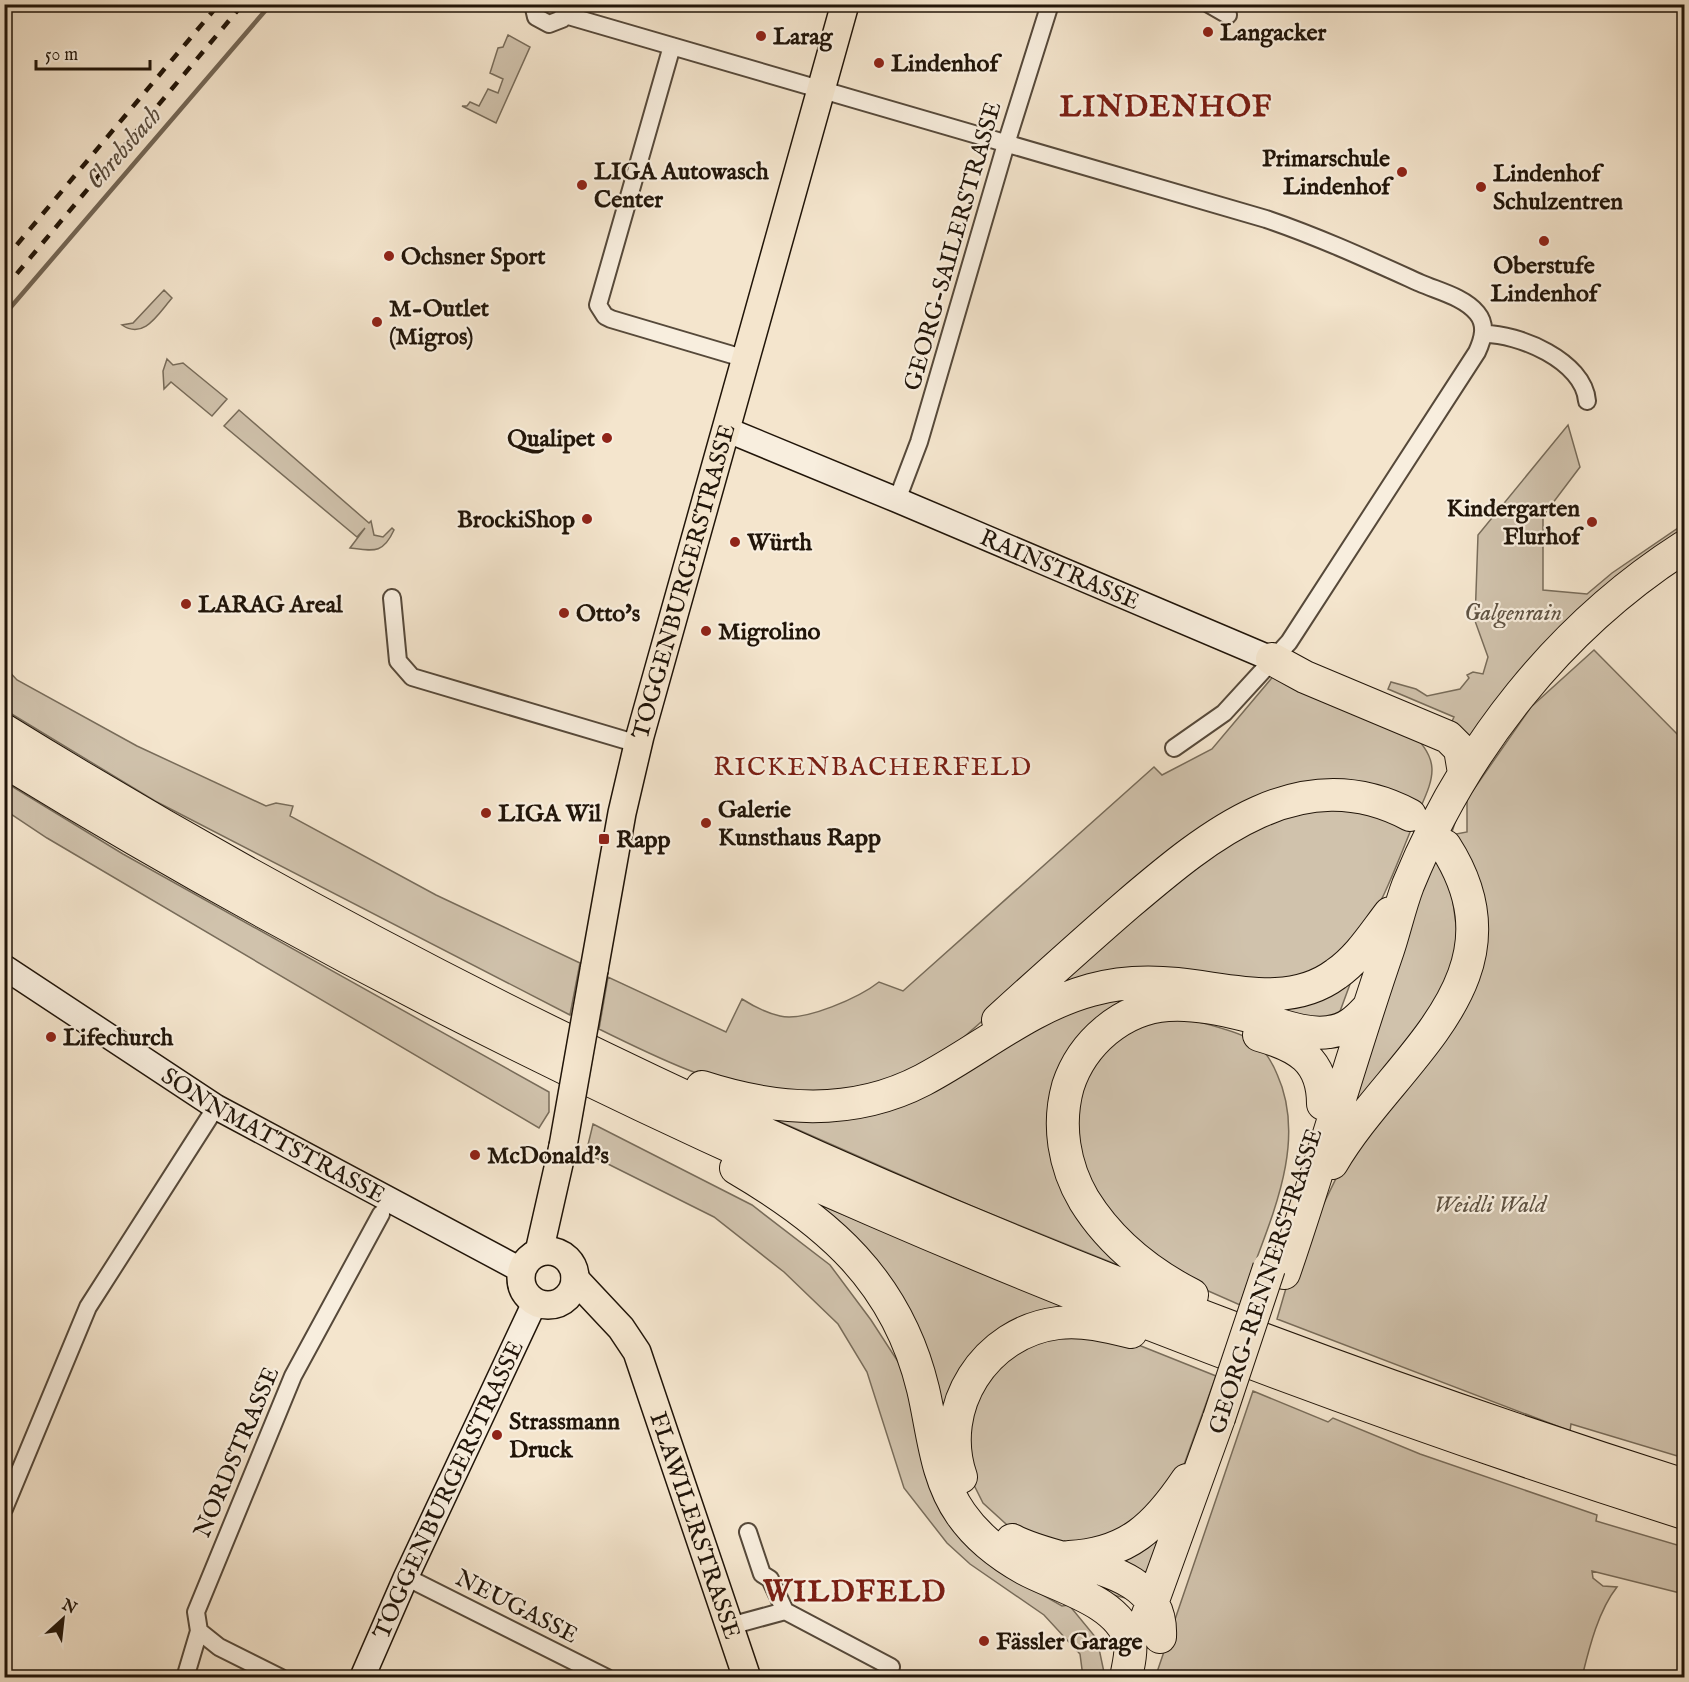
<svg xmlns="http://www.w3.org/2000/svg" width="1689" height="1682" viewBox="0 0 1689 1682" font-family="'IM FELL English',serif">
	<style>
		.green { fill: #d0c2ac; stroke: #786c5a; stroke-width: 1.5 }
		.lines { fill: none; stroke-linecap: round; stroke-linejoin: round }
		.stream { stroke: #746756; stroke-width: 4.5 }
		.street-casing { stroke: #56493a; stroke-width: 20 }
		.secondary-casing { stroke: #211509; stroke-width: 27 }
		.primary-casing { stroke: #211509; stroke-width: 30 }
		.highway-casing { stroke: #211509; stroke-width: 34 }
		.street { stroke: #f8eede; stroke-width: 16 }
		.secondary { stroke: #f8eede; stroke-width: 24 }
		.primary { stroke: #f4e5cd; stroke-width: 27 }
		.highway { stroke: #f4e5cd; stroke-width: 32 }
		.rail { stroke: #211509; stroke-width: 4.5; stroke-dasharray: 10 10; stroke-linecap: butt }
		.primary-bridge-casing { stroke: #211509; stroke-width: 30; stroke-linecap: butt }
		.highway-bridge-casing { stroke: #211509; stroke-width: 34; stroke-linecap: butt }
		.primary-bridge { stroke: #f4e5cd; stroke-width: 27 }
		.highway-bridge { stroke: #f4e5cd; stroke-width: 32 }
		.poi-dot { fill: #8f2418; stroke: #f8eede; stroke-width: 2 }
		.labels { text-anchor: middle; stroke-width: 4.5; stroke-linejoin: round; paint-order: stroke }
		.poi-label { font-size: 24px; font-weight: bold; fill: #211509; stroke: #f8eede; text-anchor: start }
		.street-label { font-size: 24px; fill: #211509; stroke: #f8eede }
		.park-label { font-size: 24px; font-style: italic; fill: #5e5242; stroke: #f8eede }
		.water-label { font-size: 26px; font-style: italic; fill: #594c3d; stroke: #f8eede }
		.neighbourhood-label { font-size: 26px; letter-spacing: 1.5px; fill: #7a1f14; stroke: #f8eede }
		.district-label { font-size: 30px; font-weight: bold; letter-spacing: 1.5px; fill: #7a1f14; stroke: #f8eede }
	</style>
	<rect width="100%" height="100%" fill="#f4e5cd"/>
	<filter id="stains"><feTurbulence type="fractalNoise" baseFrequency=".00333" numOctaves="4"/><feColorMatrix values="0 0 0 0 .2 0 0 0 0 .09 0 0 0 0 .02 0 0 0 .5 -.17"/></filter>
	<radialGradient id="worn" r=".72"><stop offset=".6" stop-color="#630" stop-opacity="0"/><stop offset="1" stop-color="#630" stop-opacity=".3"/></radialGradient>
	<path class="green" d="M508 35 530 47 496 123 462 106H467L470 102 479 106 488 89 498 93 503 79 490 73 498 48 503 47Z
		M164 290 172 298C158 314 144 340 122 325L133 323Z
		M167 359 173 365 183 363 227 399 212 416 171 382 164 389 163 371Z
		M239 410 369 523 371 521 374 535 383 537 392 528 394 530C383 554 374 551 350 548L365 528 357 537 224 426Z
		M1568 425 1580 467 1543 516V590L1587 594 1612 573 1684 524V536L1469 744 1448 730 1454 717 1388 689 1391 682 1416 689 1427 696 1460 689 1469 678 1467 675 1473 672 1483 674 1488 657 1475 621 1478 535Z
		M1594 650 1684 741V1458L1571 1424 1570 1431 1277 1319 1291 1271 1345 1160 1474 982 1447 857 1462 970 1331 1154 1383 980 1462 801 1451 835 1467 832V799L1531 707Z
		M4 666 17 680 137 746 266 806 276 803 293 806 290 816 436 895 580 963 570 1015 155 801 5 710Z
		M1276 673 1407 729C1448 764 1430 783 1413 825 1381 901 1357 990 1256 986 1216 985 1176 974 1135 975 1092 976 1062 997 1022 1008 1031 991 1070 964 1086 949 1155 883 1239 794 1343 800 1366 801 1389 806 1408 819L1413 805C1351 761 1257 794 1200 831 1166 853 1135 882 1106 909 1054 956 1003 1004 950 1049 829 1138 718 1088 599 1029L608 977 726 1032 742 999C753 1006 767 1013 780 1016 805 1022 860 997 879 982L903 991 1154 767 1162 775 1212 749Z
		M5 782 123 854 549 1092V1112L539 1128 47 838 5 810Z
		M1353 976 1335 1025 1152 999 1056 1109 1125 1268 971 1206 751 1109 823 1114 1076 1002Z
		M1183 1017C1202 1024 1237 1030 1253 1041 1264 1049 1272 1062 1277 1074 1311 1149 1263 1233 1240 1305L1188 1282 1148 1257 1099 1205 1071 1139 1091 1057 1135 1023Z
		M593 1124 752 1205 830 1265 871 1320 908 1377 997 1569 1062 1606 1069 1605 1097 1639 1105 1677H1083L1080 1654 1044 1615 970 1564 947 1543 904 1488 867 1372 838 1324 784 1272 714 1217 586 1153Z
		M818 1204 1078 1312 1074 1316C1050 1319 1025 1322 1004 1335 933 1381 934 1481 994 1535 1021 1561 1089 1573 1126 1583L1141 1597 1139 1600C1110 1598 1084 1582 1058 1570 1026 1556 994 1546 971 1516 942 1479 939 1427 929 1383 914 1315 869 1254 814 1212Z
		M1054 1333 1131 1342 1216 1376 1181 1473 1137 1527 1068 1549 1017 1534 983 1503 970 1477 965 1424 993 1364Z
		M1253 1391 1328 1422 1333 1418 1420 1454 1597 1515 1596 1521 1684 1547V1594L1592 1571 1593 1578 1603 1586 1617 1587C1598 1611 1589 1649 1582 1677L1155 1678Z
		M1175 1511 1149 1584 1104 1560Z"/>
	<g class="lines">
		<path class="stream" d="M4 315 271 4"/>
		<defs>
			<path id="street" d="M533 4 536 17 549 24 562 19 566 5
				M1209 4 1228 15
				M565 15 1266 219C1319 237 1369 260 1420 283 1438 291 1464 297 1477 313 1487 325 1483 339 1477 352L1289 642 1224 713 1174 748
				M672 46 598 305 605 316 611 319 746 359
				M1483 334C1518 333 1584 361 1587 401
				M897 500 919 442 1006 144 1050 4
				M392 598 398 661 412 677 638 744
				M4 1509 88 1307 216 1107
				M748 1532 762 1574 770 1579 785 1611
				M406 1577 607 1678
				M730 1626 785 1611 891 1667
				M185 1678 199 1631
				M281 1678 219 1647 199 1631 196 1612 293 1376 381 1214"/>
			<g id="secondary">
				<path id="s1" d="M725 429 897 500 1272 659"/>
				<path id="s2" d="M4 967 216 1107 521 1270"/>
				<path id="s3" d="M362 1678 406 1577 535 1302"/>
			</g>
			<g id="primary">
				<path id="s4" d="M594 970 622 813 640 736 845 4"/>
				<circle cx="548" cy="1278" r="27"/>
				<path d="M539 1252 563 1146"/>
				<path id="s5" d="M575 1279 621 1328 637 1352 747 1678"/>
			</g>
			<path id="highway" d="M1272 659 1305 677 1448 737 1460 749 1464 773
				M4 730C528 1054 1099 1298 1684 1485
				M4 761C529 1083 1099 1326 1684 1513
				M998 1020C1041 981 1084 942 1128 904 1208 836 1301 757 1410 815
				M1259 1035C1298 1046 1323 1060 1323 1104
				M702 1087C776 1111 852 1117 923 1080 980 1050 1029 1007 1091 990 1119 982 1148 981 1177 984 1230 989 1289 1009 1336 974 1359 958 1373 935 1390 913
				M1332 1163C1392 1060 1531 979 1445 846
				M736 1168C828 1222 897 1281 923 1389 933 1431 935 1477 961 1514 977 1537 1000 1555 1025 1569 1058 1587 1120 1601 1130 1642 1132 1653 1128 1666 1126 1678
				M1284 1273C1321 1166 1351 1057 1388 950 1395 929 1400 906 1408 885 1464 748 1559 627 1684 547
				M1192 1295C1149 1273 1110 1242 1084 1200 1064 1166 1057 1125 1068 1086 1082 1043 1122 1008 1168 1005 1195 1003 1224 1010 1249 1016 1274 1022 1304 1036 1329 1032 1346 1030 1356 1021 1367 1009
				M961 1477C937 1407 985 1332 1058 1323 1083 1320 1107 1326 1131 1332
				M1012 1540C1063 1568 1164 1562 1160 1637
				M1069 1557C1128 1554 1156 1526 1187 1480
				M1147 1617 1219 1418"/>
		</defs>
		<use href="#street" class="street-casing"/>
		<use href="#secondary" class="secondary-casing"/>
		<use href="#primary" class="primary-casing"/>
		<use href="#highway" class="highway-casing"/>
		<use href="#street" class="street"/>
		<use href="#secondary" class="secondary"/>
		<use href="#primary" class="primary"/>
		<use href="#highway" class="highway"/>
		<path class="rail" d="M4 260 219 4
			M4 289 243 4"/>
		<defs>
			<path id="primary-bridge" d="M563 1146 594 970"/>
			<path id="highway-bridge" d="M1219 1418 1269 1268"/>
		</defs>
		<use href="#primary-bridge" class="primary-bridge-casing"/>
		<use href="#highway-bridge" class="highway-bridge-casing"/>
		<use href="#primary-bridge" class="primary-bridge"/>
		<use href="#highway-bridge" class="highway-bridge"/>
	</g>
	<g class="poi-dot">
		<circle cx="1208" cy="32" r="6"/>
		<circle cx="761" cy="36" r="6"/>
		<circle cx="879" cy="63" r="6"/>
		<circle cx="1402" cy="172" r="6"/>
		<circle cx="582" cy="185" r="6"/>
		<circle cx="1481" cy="187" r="6"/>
		<circle cx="1544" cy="241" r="6"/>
		<circle cx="389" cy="256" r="6"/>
		<circle cx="377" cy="322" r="6"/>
		<circle cx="607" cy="438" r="6"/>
		<circle cx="587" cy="519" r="6"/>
		<circle cx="1592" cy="522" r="6"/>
		<circle cx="735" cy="542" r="6"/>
		<circle cx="186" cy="604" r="6"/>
		<circle cx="564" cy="613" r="6"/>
		<circle cx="706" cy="631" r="6"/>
		<circle cx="486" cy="813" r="6"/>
		<circle cx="706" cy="823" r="6"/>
		<rect x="598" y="833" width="12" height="12" rx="3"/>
		<circle cx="51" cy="1037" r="6"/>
		<circle cx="475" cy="1155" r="6"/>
		<circle cx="497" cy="1435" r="6"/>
		<circle cx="984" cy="1641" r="6"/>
	</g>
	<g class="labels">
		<g class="poi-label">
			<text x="1220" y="40">Langacker</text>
			<text x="773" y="44">Larag</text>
			<text x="891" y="71">Lindenhof</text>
			<text x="1390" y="166" text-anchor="end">Primarschule<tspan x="1390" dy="28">Lindenhof</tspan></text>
			<text x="594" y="179">LIGA Autowasch<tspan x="594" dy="28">Center</tspan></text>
			<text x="1493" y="181">Lindenhof<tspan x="1493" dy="28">Schulzentren</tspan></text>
			<text x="401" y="264">Ochsner Sport</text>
			<text x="1544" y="273" text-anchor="middle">Oberstufe<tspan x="1544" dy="28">Lindenhof</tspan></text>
			<text x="389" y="316">M-Outlet<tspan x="389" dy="28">(Migros)</tspan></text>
			<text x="595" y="446" text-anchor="end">Qualipet</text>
			<text x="1580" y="516" text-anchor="end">Kindergarten<tspan x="1580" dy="28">Flurhof</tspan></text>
			<text x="575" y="527" text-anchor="end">BrockiShop</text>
			<text x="747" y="550">Würth</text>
			<text x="198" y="612">LARAG Areal</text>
			<text x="576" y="621">Otto's</text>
			<text x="718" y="639">Migrolino</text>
			<text x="718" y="817">Galerie<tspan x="718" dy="28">Kunsthaus Rapp</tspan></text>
			<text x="498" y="821">LIGA Wil</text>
			<text x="616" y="847">Rapp</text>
			<text x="63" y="1045">Lifechurch</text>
			<text x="487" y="1163">McDonald's</text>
			<text x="509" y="1429">Strassmann<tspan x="509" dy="28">Druck</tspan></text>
			<text x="996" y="1649">Fässler Garage</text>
		</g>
		<g class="street-label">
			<text transform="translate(952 246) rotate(-74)" y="8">GEORG-SAILERSTRASSE</text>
			<text dy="8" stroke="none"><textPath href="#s1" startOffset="363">RAINSTRASSE</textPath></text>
			<text dy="8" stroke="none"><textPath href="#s4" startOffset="399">TOGGENBURGERSTRASSE</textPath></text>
			<text dy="8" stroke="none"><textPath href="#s2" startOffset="318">SONNMATTSTRASSE</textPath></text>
			<text transform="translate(1265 1281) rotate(-72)" y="8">GEORG-RENNERSTRASSE</text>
			<text transform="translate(236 1452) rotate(-67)" y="8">NORDSTRASSE</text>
			<text dy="8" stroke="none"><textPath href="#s3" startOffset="207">TOGGENBURGERSTRASSE</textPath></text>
			<text dy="8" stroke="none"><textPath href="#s5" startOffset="279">FLAWILERSTRASSE</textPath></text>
			<text transform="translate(517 1606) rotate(27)" y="8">NEUGASSE</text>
		</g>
		<g class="park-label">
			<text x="1513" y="620">Galgenrain</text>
			<text x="1490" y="1212">Weidli Wald</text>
		</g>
		<g class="water-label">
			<text transform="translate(123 147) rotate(-49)" y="9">Chrebsbach</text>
		</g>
		<g class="neighbourhood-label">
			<text x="873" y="775">RICKENBACHERFELD</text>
		</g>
		<g class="district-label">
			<text x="1166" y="116">LINDENHOF</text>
			<text x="855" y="1601">WILDFELD</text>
		</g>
	</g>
	<rect width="1689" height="1682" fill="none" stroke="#f4e5cd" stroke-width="24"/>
	<rect x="6" y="6" width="1677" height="1670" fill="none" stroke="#211509" stroke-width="3"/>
	<rect x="12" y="12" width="1665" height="1658" fill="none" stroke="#211509" stroke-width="1.5"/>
	<g transform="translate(63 1619) rotate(27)" stroke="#f8eede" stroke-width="4.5" paint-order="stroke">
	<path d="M0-4.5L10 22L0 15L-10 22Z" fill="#211509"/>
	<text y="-9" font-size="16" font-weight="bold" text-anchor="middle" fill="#211509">N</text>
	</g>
	<path d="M36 60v9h114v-9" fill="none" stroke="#211509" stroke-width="3"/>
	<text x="45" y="60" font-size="18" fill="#211509" stroke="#f8eede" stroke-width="4.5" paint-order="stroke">50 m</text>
	<rect width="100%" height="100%" filter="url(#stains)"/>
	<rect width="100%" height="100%" fill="url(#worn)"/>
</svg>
